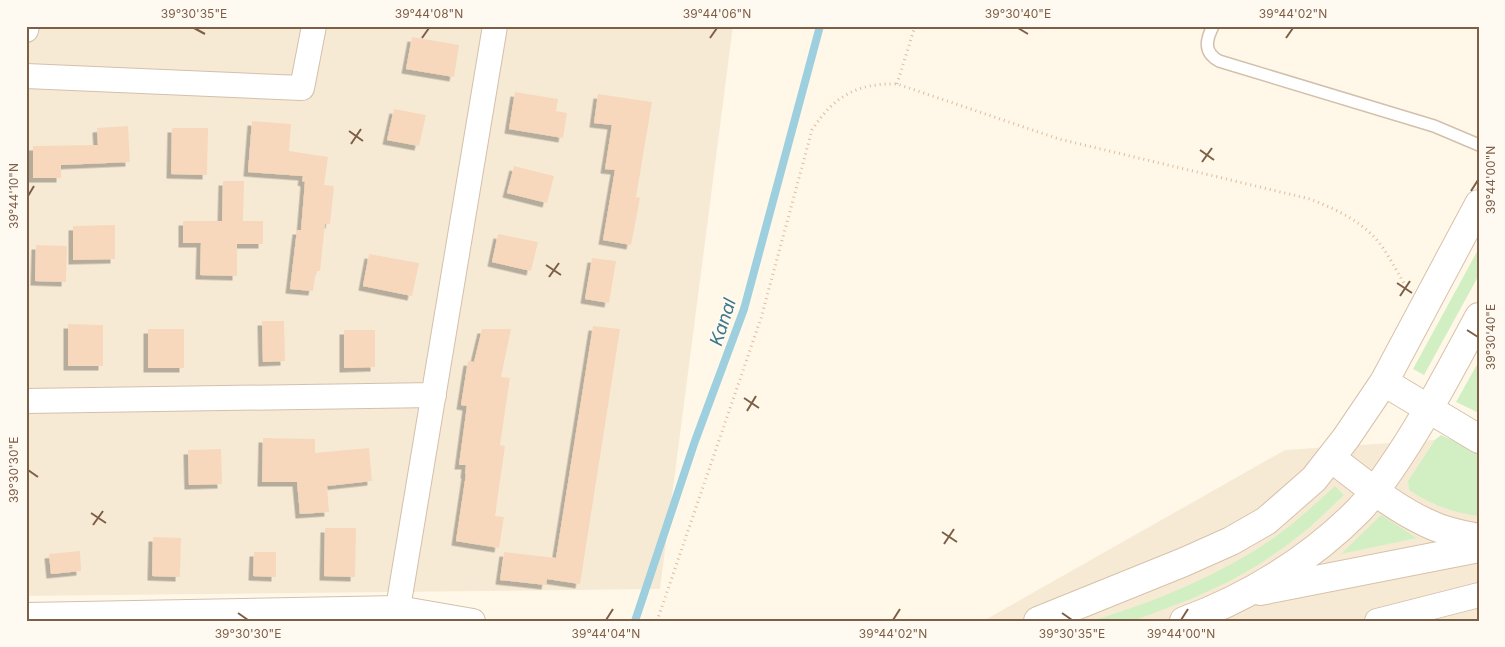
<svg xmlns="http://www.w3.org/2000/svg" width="1505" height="647" viewBox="0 0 1505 647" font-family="Inter,sans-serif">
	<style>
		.residential { fill: #f7ead5 }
		.green { fill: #d2efc4 }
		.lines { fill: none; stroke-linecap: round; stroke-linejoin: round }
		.stream { stroke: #9ecfde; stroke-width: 8 }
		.building { fill: #f7d8bc; filter: url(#shadow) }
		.lane-casing { stroke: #d3c0ac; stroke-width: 14 }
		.street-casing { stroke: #d3c0ac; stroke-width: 26 }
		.secondary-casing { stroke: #d7c1a9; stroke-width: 30 }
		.path { stroke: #ddbc9e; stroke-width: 3; stroke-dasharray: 1 4; stroke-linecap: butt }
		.lane { stroke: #fff; stroke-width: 11 }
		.street { stroke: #fff; stroke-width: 24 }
		.secondary { stroke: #fff; stroke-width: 28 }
		.ticks { fill: none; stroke: #7d5f48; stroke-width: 2 }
		.labels { text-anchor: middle; stroke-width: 4; stroke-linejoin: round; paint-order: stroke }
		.water-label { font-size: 18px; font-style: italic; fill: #3c778b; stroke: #fffaf1 }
		.neatline { fill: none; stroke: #7d5f48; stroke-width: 2 }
		.ticks-label { font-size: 12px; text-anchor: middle; fill: #7d5f48 }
	</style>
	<defs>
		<filter id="shadow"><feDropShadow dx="-4.5" dy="4.5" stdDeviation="0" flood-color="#0004"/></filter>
	</defs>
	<rect width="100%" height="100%" fill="#fff8e8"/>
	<path class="residential" d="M26 26H733L660 589 26 596Z
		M1479 437V621H983L1285 450Z"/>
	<path class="green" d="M1479 248V275L1424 375 1413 369Z
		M1479 361V413L1456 402Z
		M1441 435 1479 454V516C1453 513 1430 504 1409 490L1408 481 1435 440Z
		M1335 486 1344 495 1309 528 1283 548 1258 565 1228 582 1191 599 1133 621H1091C1145 605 1200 583 1249 554 1280 536 1308 511 1335 486Z
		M1381 515 1417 538 1341 554Z"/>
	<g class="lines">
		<path class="stream" d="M635 621 695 441 744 309 820 26"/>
	</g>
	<path class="building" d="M412 37 459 45 454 77 406 69Z
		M515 92 558 99 556 111 567 113 563 138 509 129Z
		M598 94 652 102 636 197 640 198 631 245 603 240 615 170 605 169 612 125 594 123Z
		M394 109 426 115 419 146 387 140Z
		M252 121 291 124 289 151 328 157 324 185 334 186 330 224H325L320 271H316L313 291 290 289 297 230H301L305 182 302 181 303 176 248 172Z
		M128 126 130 162 61 165V178H33V146L98 145 97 128Z
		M172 128H208L207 175 171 174Z
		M514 166 554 176 547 203 507 193Z
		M223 181H244L243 221H263V244H237V276L200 275 201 243H183V221H222Z
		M115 225V259L73 260V226Z
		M498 234 538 242 531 271 492 262Z
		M36 245 67 246 66 282 35 281Z
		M369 254 419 263 412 296 363 286Z
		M592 258 616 261 609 303 585 299Z
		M262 321H284L285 361 263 362Z
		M68 324 103 325V366H68Z
		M593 326 620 329 580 584 547 579 546 585 500 580 504 552 556 558Z
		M148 329H184V368H148Z
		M482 329H511L501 377 510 378 500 445 505 446 495 516 504 517 499 548 456 541 466 474H465L466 465H459L467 406 461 405 468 361 474 362Z
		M344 330H375V367L344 368Z
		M263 438 315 439V453L369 448 372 481 327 486 329 512 300 514 297 482H262Z
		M221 449 222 484 189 485 188 450Z
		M325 528H356L355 577 324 576Z
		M153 537 181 538 180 577 152 576Z
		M80 551 81 571 51 574 49 554Z
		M254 552H276V577L253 576Z"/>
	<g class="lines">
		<defs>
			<path id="lane" d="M1213 26C1206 40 1203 52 1219 61L1434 126 1479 145"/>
			<path id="street" d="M26 30 27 26
				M26 76 302 88 314 26
				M26 401 434 395
				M398 608 495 26
				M26 615 398 608 473 621
				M1377 621 1479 595"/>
			<path id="secondary" d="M1384 382 1479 439
				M1331 458C1362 481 1392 507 1427 523 1443 531 1461 535 1479 538
				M1260 591 1479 548
				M1038 621 1184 562 1231 541 1266 521 1314 479 1346 438 1384 382 1479 204
				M1184 621C1249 597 1311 559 1359 510 1374 494 1386 476 1398 458 1428 413 1453 365 1479 317"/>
		</defs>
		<use href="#lane" class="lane-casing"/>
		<use href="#street" class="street-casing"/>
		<use href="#secondary" class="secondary-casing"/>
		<path class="path" d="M897 84 915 26
			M657 621 761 318 812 130C834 96 857 83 897 84L1059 139 1310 199C1338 210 1366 223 1383 248 1391 260 1398 273 1405 285"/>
		<use href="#lane" class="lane"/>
		<use href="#street" class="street"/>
		<use href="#secondary" class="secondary"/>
	</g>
	<path class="ticks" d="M194 28 205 34M1018 28 1028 34M422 38 429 28M710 38 717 28M1286 38 1293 28M349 131 363 141M351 144 361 129M1200 150 1214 160M1202 162 1212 148M1471 191 1478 180M28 196 34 186M546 265 561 275M549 277 559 263M1397 283 1412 293M1400 296 1410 281M1467 330 1478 337M744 398 759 408M747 411 756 396M28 470 38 477M91 513 106 523M93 525 103 511M942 532 957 542M944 544 954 529M238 613 248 620M1062 613 1072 620M606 620 613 609M893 620 900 609M1181 620 1188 609"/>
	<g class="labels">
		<g class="water-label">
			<text transform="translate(723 322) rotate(-72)" y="6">Kanal</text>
		</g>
	</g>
	<rect width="1505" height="647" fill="none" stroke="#fffaf1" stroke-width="55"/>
	<rect x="28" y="28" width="1450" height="592" class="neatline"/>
	<g class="ticks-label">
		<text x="194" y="18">39°30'35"E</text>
		<text x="429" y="18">39°44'08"N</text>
		<text x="717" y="18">39°44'06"N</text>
		<text x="1018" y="18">39°30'40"E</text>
		<text x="1293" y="18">39°44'02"N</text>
		<text transform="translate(1491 180) rotate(-90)" y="4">39°44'00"N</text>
		<text transform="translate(14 196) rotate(-90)" y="4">39°44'10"N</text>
		<text transform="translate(1491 337) rotate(-90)" y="4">39°30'40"E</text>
		<text transform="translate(14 470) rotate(-90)" y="4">39°30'30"E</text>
		<text x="248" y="638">39°30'30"E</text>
		<text x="606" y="638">39°44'04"N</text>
		<text x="893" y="638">39°44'02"N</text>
		<text x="1072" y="638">39°30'35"E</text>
		<text x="1181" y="638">39°44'00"N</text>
	</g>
</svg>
